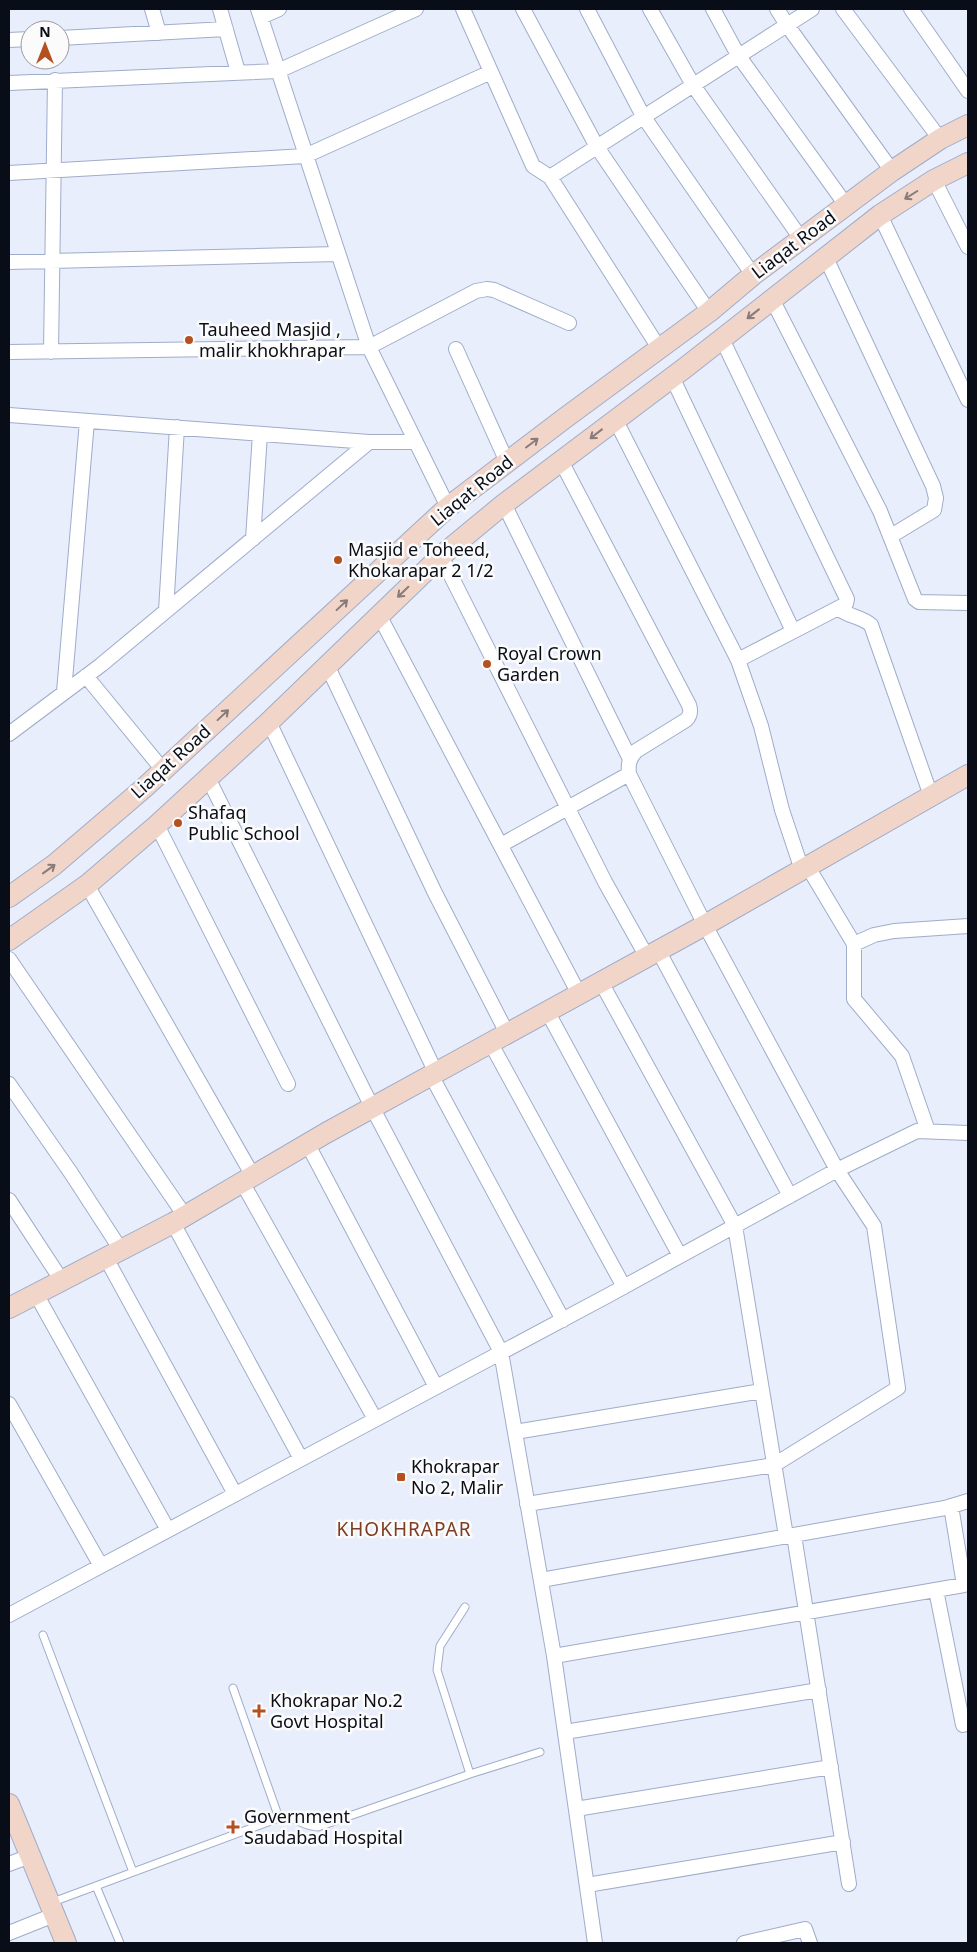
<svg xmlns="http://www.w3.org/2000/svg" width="977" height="1952" viewBox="0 0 977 1952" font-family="'Noto Sans',sans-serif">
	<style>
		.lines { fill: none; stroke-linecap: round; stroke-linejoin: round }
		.lane-casing { stroke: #9facca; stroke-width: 9 }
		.street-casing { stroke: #9facca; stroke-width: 16 }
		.secondary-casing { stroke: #9facca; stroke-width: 22 }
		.lane { stroke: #fff; stroke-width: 7 }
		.street { stroke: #fff; stroke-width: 14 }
		.secondary { stroke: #f1d5c9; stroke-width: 20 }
		.oneway { stroke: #897b79 }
		.poi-dot { fill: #b55021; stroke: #fbfbfb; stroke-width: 2 }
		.labels { text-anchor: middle; stroke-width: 5; stroke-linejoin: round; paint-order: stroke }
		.street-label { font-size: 18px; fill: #090d17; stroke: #fbfbfb }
		.poi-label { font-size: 18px; fill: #090d17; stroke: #fbfbfb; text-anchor: start }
		.neighbourhood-label { font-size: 19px; letter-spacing: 1px; fill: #7e3c20; stroke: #fbfbfb }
	</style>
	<rect width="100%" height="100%" fill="#e8eefb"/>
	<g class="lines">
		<defs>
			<path id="lane" d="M465 1607 440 1646 437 1670 470 1774
				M43 1635 133 1872
				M233 1688 279 1818
				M96 1886 120 1943
				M50 1903 279 1818C293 1815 304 1827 318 1827L470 1774 540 1752"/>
			<path id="street" d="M152 9 159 33
				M220 9 238 72
				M258 9 369 347 448 507
				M463 9 533 166 550 177 659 348
				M523 9 597 147 709 312
				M587 9 643 116 753 275
				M650 9 693 85 802 240
				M713 9 738 55 846 205
				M777 9 787 25 892 171
				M843 9 940 139
				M911 9 968 91
				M261 17 279 9
				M60 38 226 29
				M9 40 30 39
				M9 83 278 71 416 9
				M9 173 305 156 491 72
				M550 177 812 9
				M934 180 968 247
				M880 215 968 400
				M826 258 933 486 936 498 934 510 891 536
				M9 262 338 254
				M772 299 880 511 915 599 919 602 968 603
				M722 339 847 599 846 604 738 660
				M456 349 507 462
				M9 352 369 347 476 291 487 289 494 290 569 323
				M51 352 55 80
				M672 377 793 631
				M9 415 369 442
				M615 419 738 660 761 726 782 810 802 870
				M504 504 630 759
				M253 539 260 434
				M441 556 605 882 647 957
				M838 608C848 617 861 616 871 625L931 796
				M166 611 177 427
				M379 615 579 994
				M327 665 435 893 507 1033
				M86 676 163 770
				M64 692 87 421
				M269 722 436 1073
				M9 734 101 665 369 442H415
				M208 778 372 1107 501 1352 554 1656 595 1943
				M157 825 288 1084
				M501 845 629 774
				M808 867 854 944V999L902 1056 928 1131
				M87 885 253 1176
				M854 944 874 935 894 931 968 926
				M658 950 790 1196
				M9 959 185 1216
				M601 982 735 1226 786 1536
				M547 1011 680 1256
				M490 1042 624 1287
				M431 1075 563 1320
				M9 1084 71 1173 121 1250
				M307 1143 436 1387
				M242 1182 375 1419
				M9 1200 62 1281
				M173 1223 301 1459
				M106 1258 235 1494
				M36 1294 168 1530
				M9 1404 101 1566
				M515 1432 762 1391
				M527 1504 774 1465 898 1388 874 1226 837 1170 705 925 629 774C628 764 629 759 636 751L686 720C691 715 691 711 689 705L561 461
				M794 1535 849 1884
				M541 1580 945 1508 968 1501
				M936 1590 963 1725
				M9 1615 607 1296 837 1170 917 1131 968 1133
				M554 1656 964 1585 951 1506
				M565 1732 819 1690
				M576 1809 831 1767
				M9 1864 30 1856
				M587 1885 843 1842
				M9 1933 54 1915
				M744 1943 805 1929 810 1943"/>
			<path id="secondary" d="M9 897 54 865 144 788 448 507 565 418 709 312 753 275 892 171 940 139 968 125
				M9 940 87 885 157 825 269 722 441 556 504 504 686 367 880 215 934 180 968 163
				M9 1308 173 1223 326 1133 705 925 968 775
				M9 1804 66 1943"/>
		</defs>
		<use href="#lane" class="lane-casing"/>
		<use href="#street" class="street-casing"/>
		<use href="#secondary" class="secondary-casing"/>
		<use href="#lane" class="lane"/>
		<use href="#street" class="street"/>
		<use href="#secondary" class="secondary"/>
	</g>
	<defs><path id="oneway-shaft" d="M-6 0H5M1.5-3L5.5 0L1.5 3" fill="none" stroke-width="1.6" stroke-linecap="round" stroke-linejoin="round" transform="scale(1.25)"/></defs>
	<g class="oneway">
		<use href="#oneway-shaft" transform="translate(911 195) rotate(148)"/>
		<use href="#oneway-shaft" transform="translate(753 314) rotate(142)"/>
		<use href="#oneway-shaft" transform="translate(596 434) rotate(142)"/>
		<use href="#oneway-shaft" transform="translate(532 443) rotate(-37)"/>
		<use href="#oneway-shaft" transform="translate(403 592) rotate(136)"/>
		<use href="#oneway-shaft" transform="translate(342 605) rotate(-43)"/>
		<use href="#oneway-shaft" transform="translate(223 715) rotate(-43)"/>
		<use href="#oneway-shaft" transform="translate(49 869) rotate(-36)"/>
	</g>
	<g class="poi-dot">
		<circle cx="189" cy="340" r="5"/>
		<circle cx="338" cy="560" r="5"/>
		<circle cx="487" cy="664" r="5"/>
		<circle cx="178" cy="823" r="5"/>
		<rect x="396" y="1472" width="10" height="10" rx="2.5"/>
		<path d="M256.5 1703.5h5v5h5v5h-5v5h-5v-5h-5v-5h5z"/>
		<path d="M230.5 1819.5h5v5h5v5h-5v5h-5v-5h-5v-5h5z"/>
	</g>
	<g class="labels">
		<g class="street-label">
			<text transform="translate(794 245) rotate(-37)" y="6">Liaqat Road</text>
			<text transform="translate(472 491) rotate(-39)" y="6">Liaqat Road</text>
			<text transform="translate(171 762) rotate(-42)" y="6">Liaqat Road</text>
		</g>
		<g class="poi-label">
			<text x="199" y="336">Tauheed Masjid ,<tspan x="199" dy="21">malir khokhrapar</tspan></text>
			<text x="348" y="556">Masjid e Toheed,<tspan x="348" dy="21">Khokarapar 2 1/2</tspan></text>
			<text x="497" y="660">Royal Crown<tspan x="497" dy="21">Garden</tspan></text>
			<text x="188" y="819">Shafaq<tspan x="188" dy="21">Public School</tspan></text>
			<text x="411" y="1473">Khokrapar<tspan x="411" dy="21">No 2, Malir</tspan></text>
			<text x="270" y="1707">Khokrapar No.2<tspan x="270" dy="21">Govt Hospital</tspan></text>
			<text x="244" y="1823">Government<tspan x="244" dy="21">Saudabad Hospital</tspan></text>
		</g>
		<g class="neighbourhood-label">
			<text x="404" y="1536">KHOKHRAPAR</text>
		</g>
	</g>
	<rect width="977" height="1952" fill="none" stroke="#090d17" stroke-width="20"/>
	<g transform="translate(45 45)"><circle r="24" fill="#fbfbfb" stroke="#9a9ca0"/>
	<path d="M0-4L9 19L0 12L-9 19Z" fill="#b55021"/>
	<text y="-8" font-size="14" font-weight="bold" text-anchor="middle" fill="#090d17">N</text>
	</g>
</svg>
